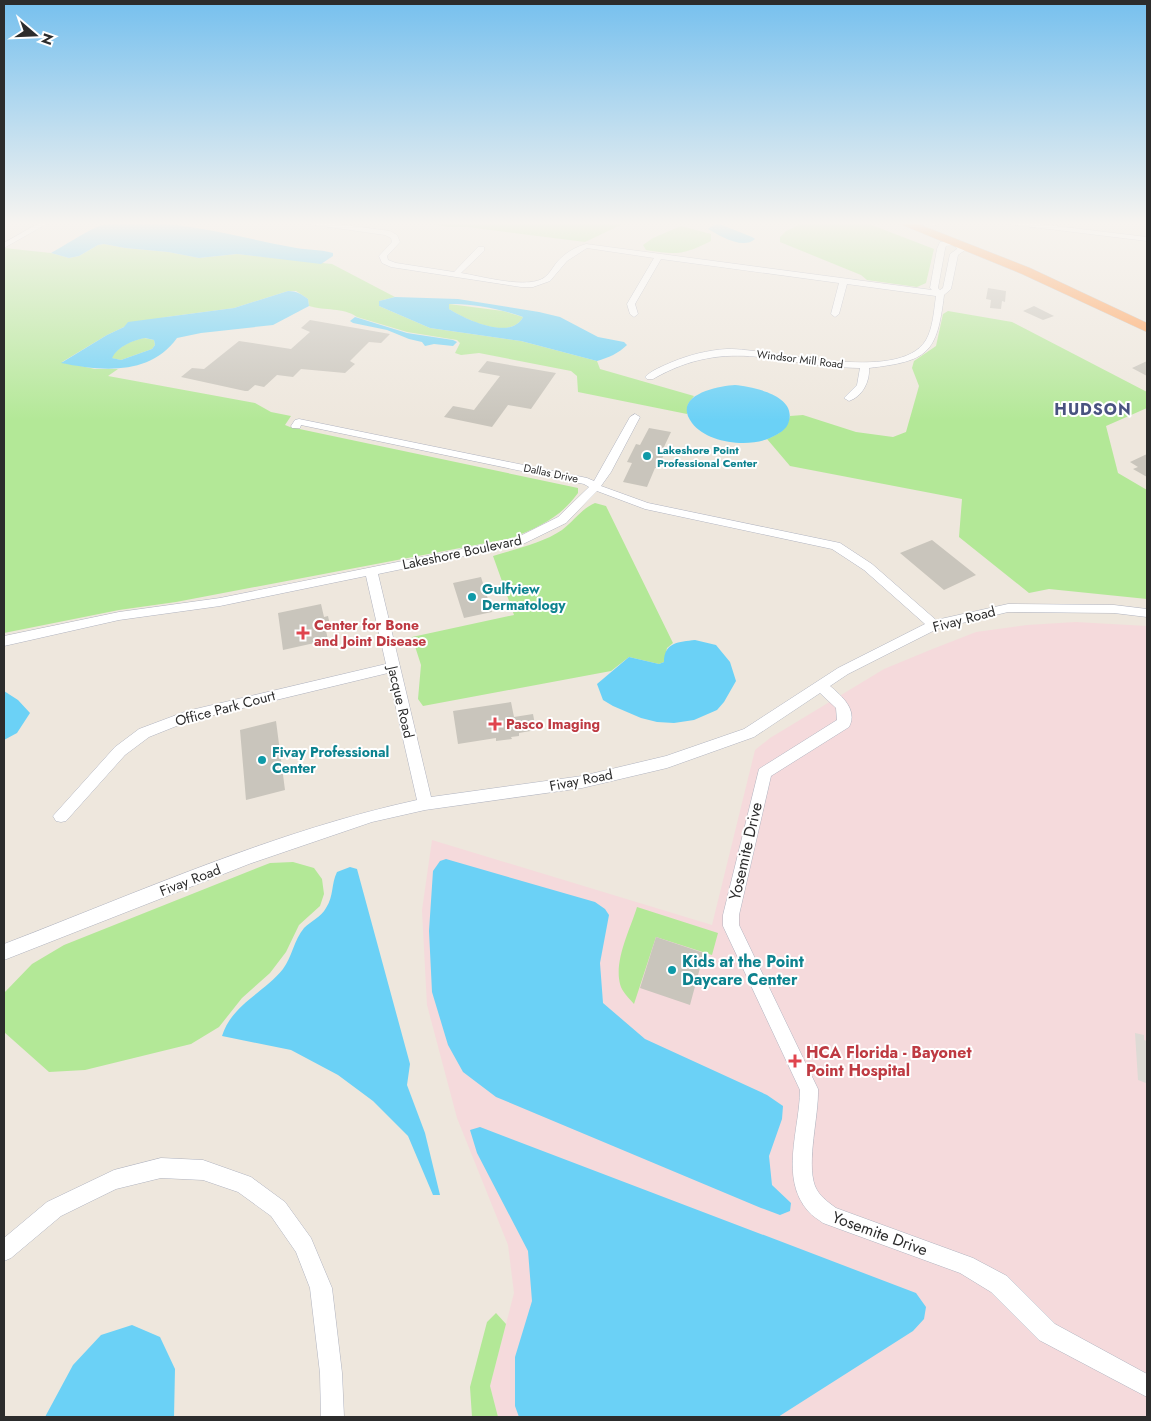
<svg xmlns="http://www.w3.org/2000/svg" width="1151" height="1421" viewBox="0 0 1151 1421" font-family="Jost,sans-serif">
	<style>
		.medical { fill: #f5dadc }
		.green { fill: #b3e897 }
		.plaza { fill: #dedad5 }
		.water { fill: #6bd1f6; fill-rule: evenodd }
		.building { fill: #c9c5bc }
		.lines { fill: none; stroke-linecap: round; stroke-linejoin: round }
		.minor-casing { stroke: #b1b4c0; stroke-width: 1 }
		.highway-casing { stroke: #c8c8c8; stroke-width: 1 }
		.minor { fill: #fff; fill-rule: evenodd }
		.highway { fill: #ffa058; fill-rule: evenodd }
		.culture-dot { fill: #0f9aa8; stroke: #fff; stroke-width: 2 }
		.health-dot { fill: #e0444e; stroke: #fff; stroke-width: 2 }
		.labels { text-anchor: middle; stroke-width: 4; stroke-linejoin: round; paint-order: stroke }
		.far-street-label { font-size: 11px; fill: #2c2c2c; stroke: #fff }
		.far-culture-label { font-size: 11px; font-weight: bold; fill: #0d838f; stroke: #fff; text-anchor: start }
		.street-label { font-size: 14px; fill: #2c2c2c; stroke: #fff }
		.culture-label { font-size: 14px; font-weight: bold; fill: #0d838f; stroke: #fff; text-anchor: start }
		.health-label { font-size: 14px; font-weight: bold; fill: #be3a42; stroke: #fff; text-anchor: start }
		.far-district-label { font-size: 16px; font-weight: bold; letter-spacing: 1px; fill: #495380; stroke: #fff }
		.near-street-label { font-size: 16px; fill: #2c2c2c; stroke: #fff }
		.near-culture-label { font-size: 16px; font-weight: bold; fill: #0d838f; stroke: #fff; text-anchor: start }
		.near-health-label { font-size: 16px; font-weight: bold; fill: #be3a42; stroke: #fff; text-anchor: start }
	</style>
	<rect width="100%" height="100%" fill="#eee7dd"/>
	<path class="medical" d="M1076 622 1147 626V1417H498L490 1386 514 1293 508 1245 457 1118 427 1005 422 910 432 840 712 925 755 750 770 738 884 669 930 650 976 632 1027 625Z"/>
	<path class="green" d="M423 222H627L585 242 467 227H448Z
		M805 222H864L934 249 926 283 917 287 867 280 861 275 780 242V237L786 231Z
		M681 226 711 234V241C683 255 677 255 646 250L643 245 653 238Z
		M104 244 125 248 168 252 199 258 237 254 332 264 395 297 379 301V306L430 328 521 341 597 361 600 369 694 396 688 404 687 414 578 392 577 376 571 371 479 353 461 355 455 353 460 343 457 340 407 332 357 317C343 307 325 311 309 306L308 299 296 291H288L234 308 166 317 124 327 107 335 62 362 95 369H118L108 376 255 403 271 412 291 416 285 425 290 427 578 488V493C560 518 540 526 512 538L176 602 119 610 4 633V248L51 253 69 258 79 256 98 245Z
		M449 304 503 311 523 317C511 341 466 320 449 309Z
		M948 311 1012 322 1147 392V408L1106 426 1118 473 1147 490V599L1049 589 1029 593 959 537 962 499 790 466 767 439C779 434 787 430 790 416L803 415 856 432 893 437 906 432 919 386 912 368 914 361 936 346 943 314Z
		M144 338 154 340 155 345 152 349 121 360 111 358C117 347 132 340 144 338Z
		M595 503 606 506 673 643 667 648 664 662 659 664 629 657 611 671 423 706 418 699 421 665 412 637 514 615 493 556C515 549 543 543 562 530 574 521 581 509 595 503Z
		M293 862 314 868 322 879 324 894 320 906 299 925 286 952 270 973 242 998 219 1027 191 1044 85 1070 49 1072 4 1032V993L32 964 64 945 270 863Z
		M637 907 718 933 712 955 656 937 634 1004C629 998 622 992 620 984 614 960 630 930 637 907Z
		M496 1313 506 1324 490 1386 498 1417H472L470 1387 487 1322Z"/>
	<path class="plaza" d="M1135 1033 1144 1035V1040L1147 1041V1093L1146 1083 1138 1080Z"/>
	<path class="water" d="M132 222C186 222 238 237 291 247 305 250 319 249 333 253V256L321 264 237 254 199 258 168 252 125 248 104 244 98 245 79 256 69 258 51 253C66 245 81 234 97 227 108 222 119 225 132 222Z
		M717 223 752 237 755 239C743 250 720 236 708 229Z
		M288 291C297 291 301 294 308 299L309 306 273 325 201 333 177 338C150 376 101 371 61 363L107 335 124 327 128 322 234 308ZM145 338 154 340 155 345 152 349 121 360 112 358C117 347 133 340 145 338Z
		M395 297 458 299 539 312 560 317 598 337 624 342 627 345C619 353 608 358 597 361L521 341 430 328 379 306V301ZM449 304C472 303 501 309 523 317 511 341 465 319 449 309Z
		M355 317 407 333 453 340 457 342 453 346 434 344 425 346 422 342 409 339 387 330 353 323 350 321Z
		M735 385C753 387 796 395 789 421 787 430 778 434 770 438 748 448 707 443 692 423 671 395 718 386 735 385Z
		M695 640 716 645 730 662 736 681 724 702 717 710 694 720 674 723 657 722 641 718 613 706 603 700 597 684 629 657 659 664 664 662C664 642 679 642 695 640Z
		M4 691 18 700 30 713 17 733 4 740Z
		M446 859 595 902 605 909 609 915 600 963 603 1003 645 1039 767 1095 783 1106 782 1119 769 1156 772 1185 791 1203 790 1211 780 1215 761 1208 496 1097 463 1072 448 1045 432 992 429 931 433 871 440 861Z
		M350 867 357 869 410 1064 407 1085 425 1133 440 1195H433L408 1136 373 1101 338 1075 291 1050 222 1036C232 1004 264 993 283 969 292 957 294 940 304 928 311 921 321 917 326 908 334 896 331 884 337 872Z
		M480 1127 916 1293 926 1307 924 1319 913 1331 778 1417H519L515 1406V1357L532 1301 528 1251 477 1153 470 1130Z
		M132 1325 160 1337 175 1369 174 1417H45L73 1365 101 1335Z"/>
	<path class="building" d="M988 288 1006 291 1005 302 1002 301 1001 309 990 308 991 300 986 299Z
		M1034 306 1054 316 1043 320 1023 311Z
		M310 320 390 334 381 343 369 342 350 361 355 364 345 373 301 369 293 377 277 375 264 387 255 385 248 391H245L181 377 192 368 204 369 239 341 291 349 310 332 301 328Z
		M487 361 556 373 531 409 508 405 492 427 444 417 453 406 474 410 500 376 478 372Z
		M1147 361V376L1132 368Z
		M649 428 671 432 663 449 666 450 658 468H655L647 487 623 482 632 463 627 462 636 444 640 445Z
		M1147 454V477L1133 469 1138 467 1130 462Z
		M932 540 976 575 944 590 900 553Z
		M481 577 492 612 464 618 453 583Z
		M321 604 324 617 328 616 330 625 325 626 328 640 283 650 278 613Z
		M511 702 514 717 533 714 536 730 519 733V736L511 737 512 739 496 741V738L458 744 453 711Z
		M276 721 285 790 246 800 240 730Z
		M656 937 704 953 690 1005 640 988Z"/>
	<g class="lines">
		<defs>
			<path id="minor" d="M41 222H50L4 248V243Z
				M304 222H321L390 231 397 235 400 242 387 256 388 260 396 263 454 272 478 247H484V251L461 273C481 276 529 290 545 277 550 273 553 267 557 262 565 253 575 247 586 244L932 290 930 288 937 249 940 242 960 240 965 250 958 255 951 289 944 295C937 354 928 361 869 368 870 382 862 397 849 401L844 398 857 385 860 368C780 367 730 335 653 379H647L645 377C652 370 663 366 672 362 689 355 708 350 727 349 771 348 899 385 926 340 933 328 934 310 936 296L847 284 839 314 835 317 831 314 839 283 661 259 635 304 638 314 634 317 630 314 627 304 654 258 587 248 567 261 550 281 533 287H521L391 267 382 263 379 256 392 242 391 238 385 235 308 224ZM955 245 957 249 950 254 943 288 940 290 938 288 945 249 946 246Z
				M929 222H944L932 226 928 224Z
				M1003 222H1022L1147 237V241L1007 224Z
				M635 414 640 417 611 472 601 486 648 503 840 543 872 564 936 620 1008 604 1114 605 1147 609V617L1114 613 1008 612 937 629 848 674 830 686C842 696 858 710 849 727L771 776 739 915V925L818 1089C819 1116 806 1162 815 1186 819 1196 828 1202 836 1208L973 1258 1007 1276 1055 1324 1147 1374V1397L1039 1340 991 1292 960 1273 823 1223C818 1219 812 1216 808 1211 779 1178 800 1128 800 1090L723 926V915L759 769 837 720 836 708 820 693 754 737 667 768 582 788 425 810 372 822 249 864 4 960V944C139 892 275 831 417 800L388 673 189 721 149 737 125 755 66 821 61 822 56 821 53 816 115 747 139 729 187 711 386 664 366 576 220 606 119 620 4 646V636L119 612 220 598 516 538 558 517 589 487 584 484 301 425 300 428H292L291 426 295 420 299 419 587 478 594 481 630 417ZM597 491 645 509 832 549 864 570 925 624 838 668 744 729 666 756 582 776 431 797 378 574 523 544 566 523Z
				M161 1158 203 1160 251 1177 285 1202 311 1238 332 1288 342 1373 344 1417H321L320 1373 310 1288 296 1252 271 1216 238 1192 203 1180 161 1178 116 1189 61 1216 11 1258 4 1261V1238L47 1202 114 1170Z"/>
			<path id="highway" d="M898 222H913L1030 268 1147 323V332L1022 274 900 224Z"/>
		</defs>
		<use href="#minor" class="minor-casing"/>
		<use href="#highway" class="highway-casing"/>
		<use href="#minor" class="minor"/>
		<use href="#highway" class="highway"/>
	</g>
	<linearGradient id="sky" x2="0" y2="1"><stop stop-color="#76c0ee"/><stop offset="0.53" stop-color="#f7f4f0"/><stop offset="1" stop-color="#f7f4f0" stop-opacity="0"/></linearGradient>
	<rect width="1151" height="421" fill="url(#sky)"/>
	<g class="culture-dot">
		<circle cx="647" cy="456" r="5"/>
		<circle cx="472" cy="597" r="5"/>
		<circle cx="262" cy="760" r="5"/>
		<circle cx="672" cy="970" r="5"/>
	</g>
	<g class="health-dot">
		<path d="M300.5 625.5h5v5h5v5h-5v5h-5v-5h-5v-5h5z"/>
		<path d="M492.5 716.5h5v5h5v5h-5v5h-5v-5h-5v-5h5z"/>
		<path d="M792.5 1053.5h5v5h5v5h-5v5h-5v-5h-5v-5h5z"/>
	</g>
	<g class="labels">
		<g class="far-street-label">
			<text transform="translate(800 359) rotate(7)" y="4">Windsor Mill Road</text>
			<text transform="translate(551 473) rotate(12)" y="4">Dallas Drive</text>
		</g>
		<g class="far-culture-label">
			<text x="657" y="454">Lakeshore Point<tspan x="657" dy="13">Professional Center</tspan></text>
		</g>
		<g class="street-label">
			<text transform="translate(462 552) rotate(-12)" y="5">Lakeshore Boulevard</text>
			<text transform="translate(964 619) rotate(-15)" y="5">Fivay Road</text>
			<text transform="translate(401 702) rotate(77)" y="5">Jacque Road</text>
			<text transform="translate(225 708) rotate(-15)" y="5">Office Park Court</text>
			<text transform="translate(581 780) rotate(-11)" y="5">Fivay Road</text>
			<text transform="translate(190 880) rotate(-21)" y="5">Fivay Road</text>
		</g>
		<g class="culture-label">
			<text x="482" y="594">Gulfview<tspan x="482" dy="16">Dermatology</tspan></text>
			<text x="272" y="757">Fivay Professional<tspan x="272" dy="16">Center</tspan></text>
		</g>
		<g class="health-label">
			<text x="314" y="630">Center for Bone<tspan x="314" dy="16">and Joint Disease</tspan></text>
			<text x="506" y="729">Pasco Imaging</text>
		</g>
		<g class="far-district-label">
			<text x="1093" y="415">HUDSON</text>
		</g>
		<g class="near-street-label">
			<text transform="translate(745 851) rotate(-77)" y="6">Yosemite Drive</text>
			<text transform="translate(880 1233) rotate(20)" y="6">Yosemite Drive</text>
		</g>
		<g class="near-culture-label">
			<text x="682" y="967">Kids at the Point<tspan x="682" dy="18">Daycare Center</tspan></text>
		</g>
		<g class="near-health-label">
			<text x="806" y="1058">HCA Florida - Bayonet<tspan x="806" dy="18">Point Hospital</tspan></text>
		</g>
	</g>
	<rect width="1151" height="1421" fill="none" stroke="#2c2c2c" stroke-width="10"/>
	<g transform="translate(35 35) rotate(109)" stroke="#ffffff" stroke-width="4" paint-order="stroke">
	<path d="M0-4L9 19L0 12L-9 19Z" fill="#2c2c2c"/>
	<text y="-8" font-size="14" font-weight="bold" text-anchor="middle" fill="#2c2c2c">N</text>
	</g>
</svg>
